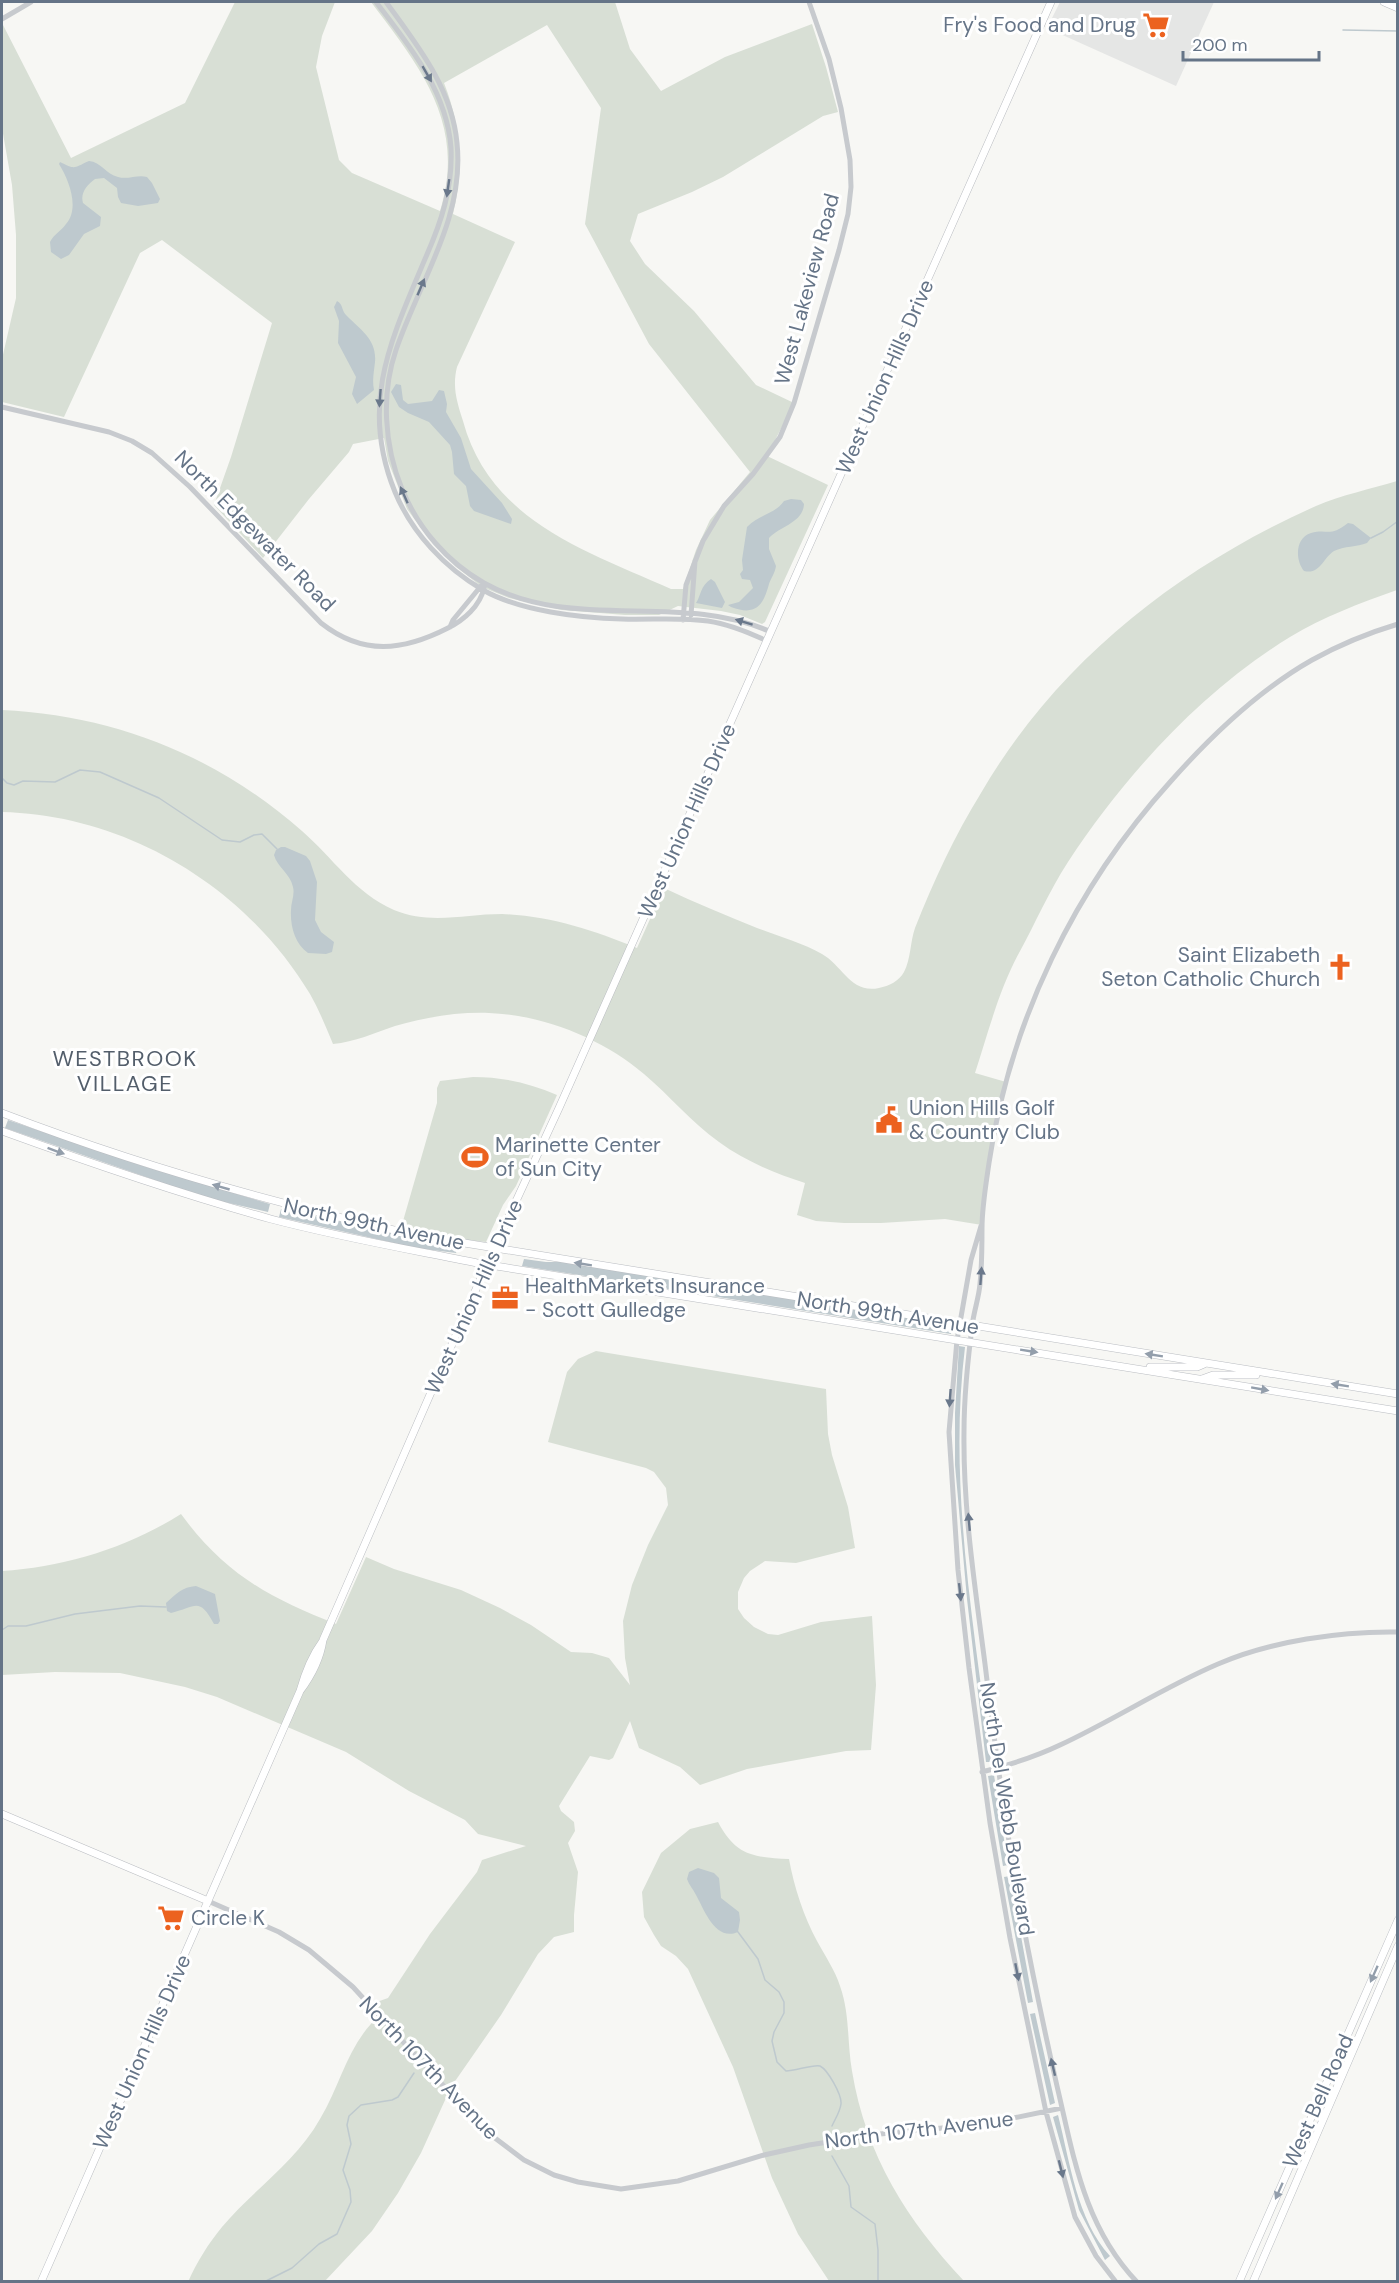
<svg xmlns="http://www.w3.org/2000/svg" width="1399" height="2283" viewBox="0 0 1399 2283" font-family="'DM Sans',sans-serif">
	<style>
		.built { fill: #e5e6e5 }
		.green { fill: #d8dfd5; fill-rule: evenodd }
		.water { fill: #bec9ce }
		.lines { fill: none; stroke-linecap: round; stroke-linejoin: round }
		.stream { stroke: #bec9ce; stroke-width: 1.5 }
		.major-casing { stroke: #babdc2; stroke-width: 8 }
		.minor { stroke: #c7cace; stroke-width: 5 }
		.major { stroke: #fff; stroke-width: 7 }
		.oneway { fill: #6a788b }
		.oneway2 { fill: #939eab }
		.labels { text-anchor: middle; stroke-width: 6; stroke-linejoin: round; paint-order: stroke }
		.poi-label { font-size: 21px; fill: #657487; stroke: #fff; text-anchor: start }
		.street-label { font-size: 21px; fill: #657487; stroke: #fff }
		.neighbourhood-label { font-size: 22px; letter-spacing: 1.5px; fill: #535e6b; stroke: #fff }
	</style>
	<rect width="100%" height="100%" fill="#f7f7f4"/>
	<path class="built" d="M1060 2H1214L1176 86 1047 28Z"/>
	<path class="green" d="M235 2H335L322 36 316 67 339 160 352 173 440 211C467 124 420 67 371 2H615L630 49 661 91 725 57 812 24 826 67 838 112 823 116 723 177 692 192 638 214 630 241 645 264 694 311 756 385 794 403 767 456 828 485 765 622 762 624 740 615 721 611 678 606 659 615H625L562 610 509 598 482 587 455 566 429 539 407 509 388 461 384 438 353 444 349 452 309 499 263 558 214 505 231 457 272 323 162 240 140 253 64 417 2 402V359L16 298V235L12 185 2 128V23L71 158 185 103ZM547 25 601 108 585 224 649 344 750 472 710 520 696 550 683 589H671C586 551 490 521 463 421 457 402 452 387 457 367L515 242 453 214C464 169 461 126 444 83Z
		M1397 481V590C1360 603 1323 617 1290 637 1201 692 1125 775 1068 862 1049 891 1035 924 1019 953 999 990 988 1033 975 1073L1006 1082 997 1119 982 1225 945 1219 881 1223H844L816 1221 797 1215 805 1183C774 1173 745 1161 719 1142 691 1122 670 1096 644 1074 603 1039 544 1015 489 1013 457 1012 426 1017 395 1026 374 1033 355 1042 333 1044 326 1027 319 1010 310 994 246 887 127 815 2 812V710C114 715 217 756 302 831 333 858 355 893 394 910 430 925 465 914 502 914 550 916 593 930 637 948L664 888C695 903 726 915 757 928 778 936 802 943 822 954 843 966 851 994 879 988 889 986 899 981 904 972 911 959 910 942 915 928 933 882 955 835 981 793 1057 662 1179 567 1316 506 1342 495 1370 489 1397 481Z
		M473 1077C503 1077 529 1083 557 1095L516 1186 503 1205 486 1242 457 1239 401 1228 437 1103V1088L440 1081Z
		M596 1351 826 1389 828 1434 832 1455 848 1507 855 1548 796 1563 765 1561 750 1571 744 1578 738 1592V1609L744 1618 754 1627 768 1634 778 1635 821 1622 872 1616 876 1685 871 1750 846 1751 747 1769 700 1785 680 1767 639 1748 630 1721 613 1758 609 1760 590 1756 559 1806 561 1811 574 1822 575 1831 568 1843 578 1872 574 1915V1932L554 1937 538 1954 501 2015 451 2087 421 2153 398 2193 372 2231 325 2281 188 2282C197 2262 208 2244 222 2227 253 2190 296 2162 320 2119 342 2082 348 2042 382 2013L374 2003 388 1998 430 1934 477 1872 482 1860 526 1846 478 1834 465 1820 409 1791 346 1752 217 1697 185 1687 120 1673 55 1672 2 1675V1571C65 1567 127 1548 181 1514 224 1573 269 1598 336 1624L366 1557 394 1569 461 1590 500 1608 531 1625 571 1652 592 1653 609 1658 630 1685 625 1658 623 1621 632 1585 648 1545 668 1505 666 1488 654 1472 646 1468 548 1442 567 1372 578 1359Z
		M718 1822C736 1856 753 1857 789 1859 794 1887 804 1917 817 1941 825 1956 835 1970 840 1986 850 2014 847 2042 852 2071 866 2156 907 2220 964 2281H829L798 2234 772 2178 733 2067 688 1969 676 1956 661 1946 654 1935 644 1917 642 1892 661 1853 690 1829Z"/>
	<path class="water" d="M89 161C101 162 106 174 118 177 128 180 138 174 147 177L152 183 160 199 158 203 138 206 121 203 118 197 117 188 104 178 95 179C87 185 80 193 83 203L101 217 100 226 84 234 69 255 61 259 51 252 50 242C54 234 61 231 66 224 80 208 69 180 59 164L60 162C76 170 73 168 89 161Z
		M337 301C344 305 341 311 347 316 361 330 377 340 375 362 374 372 372 380 374 390L357 404 352 394 356 377 338 343 339 321 334 307Z
		M396 384 401 385 403 400 408 404 432 401 439 390 444 391 447 404 446 412 461 438 471 469 502 503 512 519 511 524 474 511 470 506 466 486 454 474 452 452 450 445 429 422 408 413 399 407 391 392Z
		M791 499 801 500 804 504C803 523 780 526 769 538V549L776 566C775 573 771 578 769 584 763 607 755 616 731 607L728 605 739 602 753 588 750 580 742 579 740 574 743 570 742 560 747 527C759 514 774 515 784 501Z
		M1348 523 1353 524 1371 538 1367 543C1357 547 1344 546 1334 551 1323 558 1320 575 1304 571 1295 560 1295 538 1311 533 1328 528 1329 538 1348 523Z
		M711 579 715 582 725 602 722 608 696 603C701 596 700 586 711 579Z
		M281 847H285L306 856 310 861 317 882 315 920 321 932 334 942 332 952 326 954 308 953C295 944 290 926 291 910 291 902 295 895 293 887 290 873 277 867 274 855L276 850Z
		M8 1120 146 1167 270 1204 268 1212 220 1201 169 1185 5 1128Z
		M281 1209 458 1246 456 1253 416 1248 279 1217Z
		M524 1259 546 1262H561L952 1325 951 1334 522 1266Z
		M959 1346 965 1347C948 1485 974 1625 991 1762H986L967 1599 955 1465V1413Z
		M196 1586 215 1594 220 1621 218 1624H214C199 1596 196 1607 171 1613L167 1611 166 1603C176 1594 182 1587 196 1586Z
		M994 1775 1008 1865 1003 1866 988 1776Z
		M698 1868 714 1873 719 1878 721 1898 739 1912 740 1920 738 1932C715 1942 704 1909 696 1895 693 1889 689 1885 687 1879L689 1872Z
		M1010 1876 1033 2002 1028 2003 1004 1877Z
		M1035 2013 1055 2103 1050 2105 1030 2014Z
		M1058 2115C1070 2162 1077 2220 1110 2256L1105 2260 1079 2210 1053 2117Z"/>
	<g class="lines">
		<path class="stream" d="M1343 30 1398 31
			M1371 538 1383 532 1398 521
			M2 778 7 783 14 785 23 781 55 782 80 770 100 772 159 798 222 840 240 842 254 835 262 834 277 849
			M2 1630 8 1626H26L75 1614 140 1606 166 1607
			M738 1932 758 1959 765 1980 779 1992 784 2002V2013L774 2032 772 2041 777 2062 786 2071C795 2071 814 2064 820 2066 828 2070 842 2095 841 2104 840 2112 835 2119 832 2126
			M832 2156 849 2186 851 2207 875 2224 878 2250V2282
			M264 2282 292 2268 319 2244 337 2234 351 2202 350 2190 343 2170 351 2144 347 2125 349 2116 361 2105 392 2100 398 2097 414 2073"/>
		<defs>
			<path id="major" d="M1384 2 1398 8
				M2 1113C138 1165 278 1205 421 1236L1398 1394
				M2 1131C90 1163 180 1194 271 1219 339 1237 408 1249 477 1263L1398 1411
				M1150 1367H1197L1204 1364
				M1202 1379 1213 1375H1256
				M300 1691C312 1675 320 1660 323 1640L487 1264 559 1108 1051 2
				M2 1814 208 1901
				M41 2282 300 1691C305 1673 311 1657 322 1642
				M1239 2282 1398 1920
				M1253 2282 1398 1946"/>
		</defs>
		<use href="#major" class="major-casing"/>
		<path class="minor" d="M376 2C409 45 447 91 451 148 453 188 441 223 425 259 391 340 359 404 395 492 412 533 445 568 483 590 520 611 580 618 622 619 650 620 680 617 708 621 728 624 748 632 767 641
			M386 2C417 45 452 88 457 143 465 218 419 282 396 350 381 394 384 445 402 489 418 528 447 562 484 583 573 633 680 591 771 632
			M2 19 31 2
			M2 407 109 432 132 441 152 453 190 487 321 623C363 656 403 651 448 628 464 620 480 606 484 588
			M691 615 695 561
			M683 620 686 585 703 541 724 506 753 474 780 437 794 403 839 250 848 214 851 187 850 160 841 108 829 59 809 2
			M450 627 453 620 481 586
			M981 1226 971 1260 957 1340 949 1432 958 1570 969 1668 990 1823 1010 1938 1046 2112 1075 2217 1096 2256 1116 2282
			M982 1772C1009 1765 1035 1757 1060 1745 1114 1720 1164 1687 1218 1664 1271 1641 1341 1631 1398 1632
			M208 1901 279 1932 309 1950 353 1987 483 2129 524 2160 554 2175 578 2182 621 2189 678 2181 764 2155 809 2145 880 2134 984 2124 1062 2108
			M1137 2282C1084 2226 1074 2158 1057 2086 1044 2029 1032 1971 1021 1913 1006 1830 995 1747 985 1664 975 1587 963 1509 964 1432 964 1395 968 1357 973 1320 975 1308 979 1296 980 1284 982 1265 982 1246 982 1228 982 1207 986 1184 989 1163 1010 1021 1075 887 1171 781 1211 736 1259 690 1312 660 1339 645 1368 633 1398 624"/>
		<use href="#major" class="major"/>
	</g>
	<defs><path id="oneway-solid" d="M-6-.8H1V-3.2L6.5 0L1 3.2V.8H-6Z" transform="scale(1.5)"/></defs>
	<g class="oneway">
		<use href="#oneway-solid" transform="translate(427 74) rotate(60)"/>
		<use href="#oneway-solid" transform="translate(448 188) rotate(98)"/>
		<use href="#oneway-solid" transform="translate(421 287) rotate(-67)"/>
		<use href="#oneway-solid" transform="translate(380 398) rotate(94)"/>
		<use href="#oneway-solid" transform="translate(404 495) rotate(-114)"/>
		<use href="#oneway-solid" transform="translate(744 622) rotate(-163)"/>
		<use href="#oneway-solid" transform="translate(981 1276) rotate(-86)"/>
		<use href="#oneway-solid" transform="translate(950 1398) rotate(94)"/>
		<use href="#oneway-solid" transform="translate(969 1522) rotate(-95)"/>
		<use href="#oneway-solid" transform="translate(960 1592) rotate(84)"/>
		<use href="#oneway-solid" transform="translate(1017 1972) rotate(79)"/>
		<use href="#oneway-solid" transform="translate(1053 2067) rotate(-103)"/>
		<use href="#oneway-solid" transform="translate(1061 2169) rotate(76)"/>
	</g>
	<g class="oneway2">
		<use href="#oneway-solid" transform="translate(56 1151) rotate(20)"/>
		<use href="#oneway-solid" transform="translate(221 1187) rotate(-164)"/>
		<use href="#oneway-solid" transform="translate(583 1264) rotate(-171)"/>
		<use href="#oneway-solid" transform="translate(1029 1351) rotate(9)"/>
		<use href="#oneway-solid" transform="translate(1154 1355) rotate(-171)"/>
		<use href="#oneway-solid" transform="translate(1340 1385) rotate(-171)"/>
		<use href="#oneway-solid" transform="translate(1260 1389) rotate(10)"/>
		<use href="#oneway-solid" transform="translate(1374 1974) rotate(114)"/>
		<use href="#oneway-solid" transform="translate(1279 2191) rotate(114)"/>
	</g>
	<defs>
		<symbol id="supermarket-bare" viewBox="-9 -9 18 18"><path d="M-6-5.5h2.5l.6 2H6L4.5 2H-2.5L-4.4-4H-6ZM-1.5 3.2a1.3 1.3 0 1 0 .1 0ZM3 3.2a1.3 1.3 0 1 0 .1 0Z" fill="#ec621f" stroke="#fff" stroke-width="2.5" paint-order="stroke"/></symbol>
		<symbol id="church-bare" viewBox="-9 -9 18 18"><path d="M-1.2-6h2.4v3.5h3.3v2.4h-3.3V6h-2.4V-.1h-3.3v-2.4h3.3Z" fill="#ec621f" stroke="#fff" stroke-width="2.5" paint-order="stroke"/></symbol>
		<symbol id="civic-bare" viewBox="-9 -9 18 18"><path d="M-.6-6.5H3V-4.5H.6V-3L4-1V1h2V6H-6V1h2V-1L-.6-3ZM-1.2 2.5V6h2.4V2.5Z" fill="#ec621f" stroke="#fff" stroke-width="2.5" paint-order="stroke"/></symbol>
		<symbol id="stadium-bare" viewBox="-9 -9 18 18"><path d="M0-5a6.5 5 0 1 0 0 10a6.5 5 0 1 0 0-10ZM-3.5-1.8h7v3.6h-7Z" fill="#ec621f" stroke="#fff" stroke-width="2.5" paint-order="stroke"/></symbol>
		<symbol id="office-bare" viewBox="-9 -9 18 18"><path d="M-6-3h4V-5.5h4V-3h4V5H-6ZM-1-4.5V-3h2v-1.5ZM-6 0V1H6V0Z" fill="#ec621f" stroke="#fff" stroke-width="2.5" paint-order="stroke"/></symbol>
	</defs>
	<g fill-rule="evenodd">
		<use href="#supermarket-bare" x="1137" y="6" width="38" height="38"/>
		<use href="#church-bare" x="1321" y="948" width="38" height="38"/>
		<use href="#civic-bare" x="870" y="1101" width="38" height="38"/>
		<use href="#stadium-bare" x="456" y="1138" width="38" height="38"/>
		<use href="#office-bare" x="486" y="1279" width="38" height="38"/>
		<use href="#supermarket-bare" x="152" y="1899" width="38" height="38"/>
	</g>
	<g class="labels">
		<g class="poi-label">
			<text x="1136" y="32" text-anchor="end">Fry's Food and Drug</text>
			<text x="1320" y="962" text-anchor="end">Saint Elizabeth<tspan x="1320" dy="24">Seton Catholic Church</tspan></text>
			<text x="909" y="1115">Union Hills Golf<tspan x="909" dy="24">&amp; Country Club</tspan></text>
			<text x="495" y="1152">Marinette Center<tspan x="495" dy="24">of Sun City</tspan></text>
			<text x="525" y="1293">HealthMarkets Insurance<tspan x="525" dy="24">- Scott Gulledge</tspan></text>
			<text x="191" y="1925">Circle K</text>
		</g>
		<g class="street-label">
			<text transform="translate(807 289) rotate(-75)" y="7">West Lakeview Road</text>
			<text transform="translate(885 377) rotate(-66)" y="7">West Union Hills Drive</text>
			<text transform="translate(255 531) rotate(45)" y="7">North Edgewater Road</text>
			<text transform="translate(687 821) rotate(-66)" y="7">West Union Hills Drive</text>
			<text transform="translate(374 1224) rotate(12)" y="7">North 99th Avenue</text>
			<text transform="translate(474 1297) rotate(-66)" y="7">West Union Hills Drive</text>
			<text transform="translate(888 1313) rotate(9)" y="7">North 99th Avenue</text>
			<text transform="translate(1007 1809) rotate(81)" y="7">North Del Webb Boulevard</text>
			<text transform="translate(142 2052) rotate(-66)" y="7">West Union Hills Drive</text>
			<text transform="translate(429 2068) rotate(46)" y="7">North 107th Avenue</text>
			<text transform="translate(1318 2101) rotate(-66)" y="7">West Bell Road</text>
			<text transform="translate(919 2130) rotate(-7)" y="7">North 107th Avenue</text>
		</g>
		<g class="neighbourhood-label">
			<text x="125" y="1066">WESTBROOK<tspan x="125" dy="25">VILLAGE</tspan></text>
		</g>
	</g>
	<rect width="1399" height="2283" fill="none" stroke="#657487" stroke-width="6"/>
	<path d="M1183 51v9h136v-9" fill="none" stroke="#657487" stroke-width="3"/>
	<text x="1192" y="51" font-size="18" fill="#657487" stroke="#ffffff" stroke-width="4.5" paint-order="stroke">200 m</text>
</svg>
